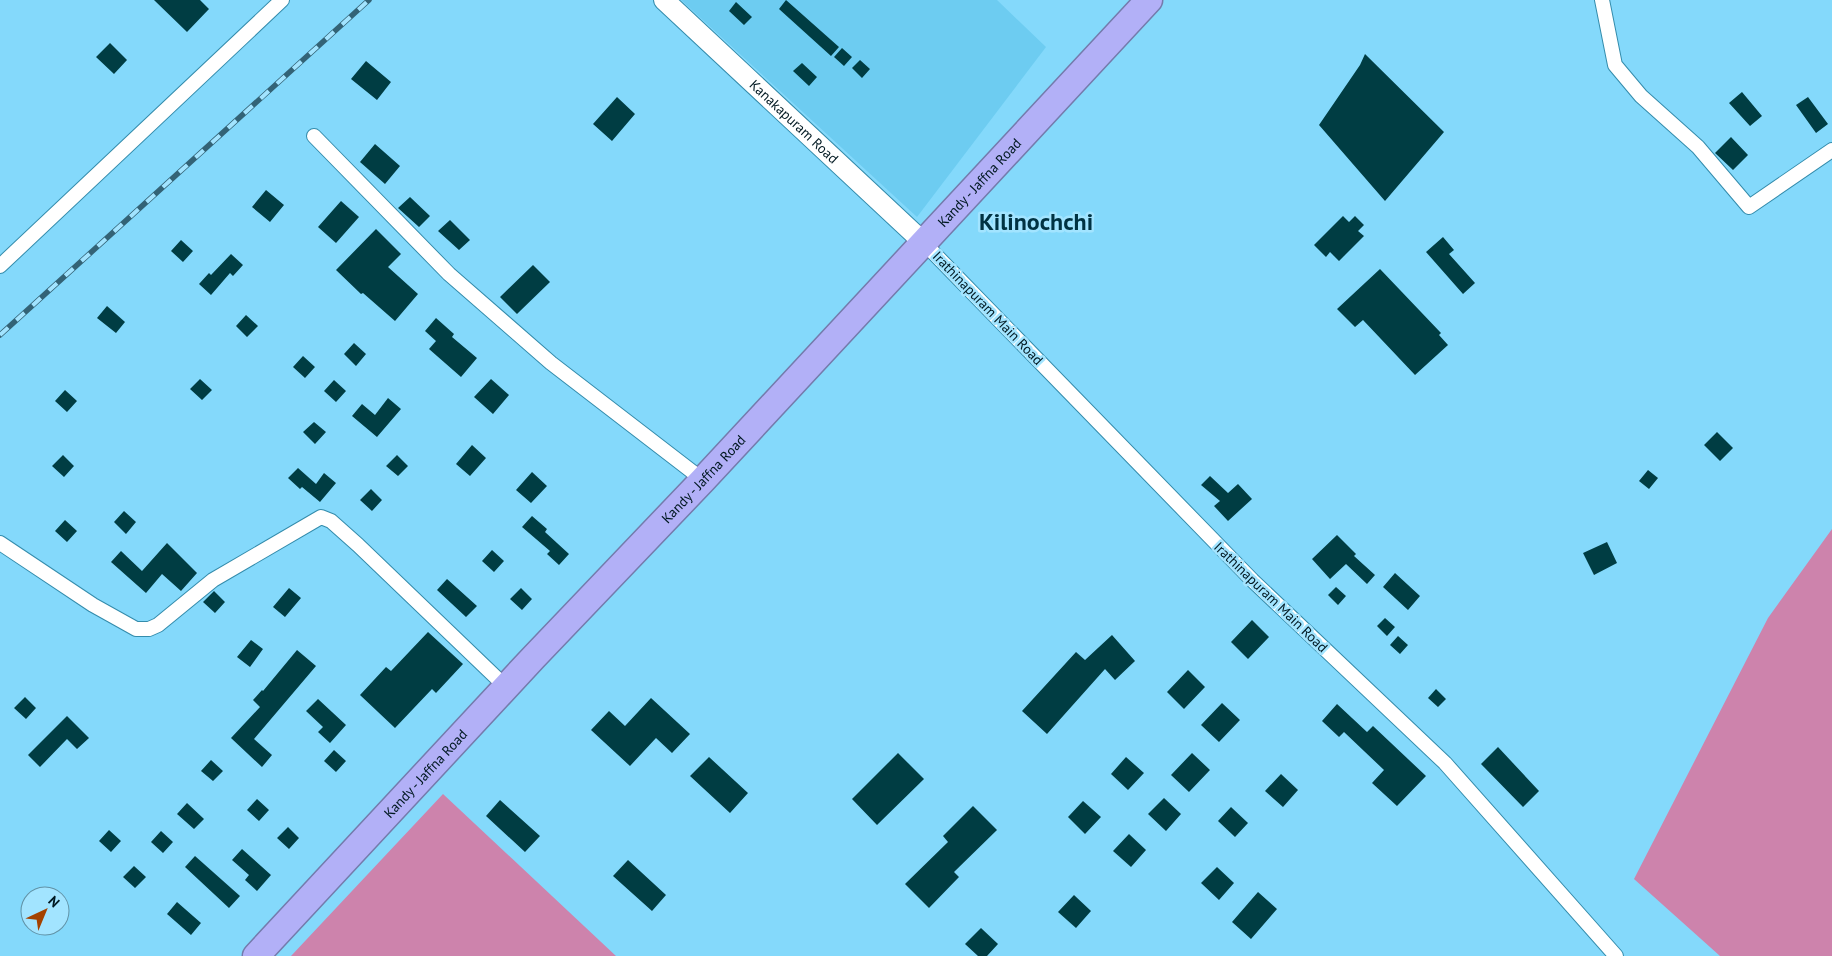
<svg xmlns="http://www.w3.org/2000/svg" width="1832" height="956" viewBox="0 0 1832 956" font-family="'PT Sans',sans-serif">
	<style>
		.built { fill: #6dccf1 }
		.green { fill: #cd83ac }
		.building { fill: #003d43 }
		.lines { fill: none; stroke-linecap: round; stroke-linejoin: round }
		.street-casing { stroke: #348cac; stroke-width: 16 }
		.secondary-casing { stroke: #348cac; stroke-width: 22 }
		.highway-casing { stroke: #747bac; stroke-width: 29 }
		.street { stroke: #fff; stroke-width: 14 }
		.secondary { stroke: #fff; stroke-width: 20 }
		.highway { stroke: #b2b0f7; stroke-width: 26 }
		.rail-casing { stroke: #336376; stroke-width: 5.5 }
		.rail { stroke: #a2e4ff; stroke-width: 4; stroke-dasharray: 11; stroke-linecap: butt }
		.labels { text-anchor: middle; stroke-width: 5; stroke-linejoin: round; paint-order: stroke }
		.street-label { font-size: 14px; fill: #001821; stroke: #a2e4ff }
		.town-label { font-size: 24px; font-weight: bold; fill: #003242; stroke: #a2e4ff }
	</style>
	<rect width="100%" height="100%" fill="#84d9fb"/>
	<path class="built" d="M681 0H997L1046 47 917 217Z"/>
	<path class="green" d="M1832 529V956H1720L1634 879 1768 618Z
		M443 794 616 956H291Z"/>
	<path class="building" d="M154 0H200L209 9 187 32Z
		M786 0 839 47 831 56 779 9Z
		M736 2 752 17 744 25 729 11Z
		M110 43 127 60 114 74 96 57Z
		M842 48 852 57 844 66 834 57Z
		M1365 54 1444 132 1385 201 1319 125 1360 65Z
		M860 60 870 69 862 78 852 68Z
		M366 61 391 82 377 100 351 79Z
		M802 63 817 77 809 86 793 71Z
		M1742 92 1762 116 1750 126 1729 103Z
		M617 97 635 114 612 141 593 124Z
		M1808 97 1828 124 1816 133 1796 105Z
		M1731 137 1748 155 1733 170 1715 153Z
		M375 144 400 166 385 184 360 162Z
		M266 190 284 205 270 222 252 207Z
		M410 197 430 216 419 227 398 208Z
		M341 201 359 217 336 243 318 227Z
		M1343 216 1349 222 1355 216 1364 225 1358 231 1364 236 1339 261 1330 252 1326 257 1314 245Z
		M450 220 470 240 459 250 438 231Z
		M376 229 401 254 388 267 418 294 395 321 363 293 361 294 336 270Z
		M1443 237 1454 250 1449 254 1475 283 1463 294 1426 252Z
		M181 240 193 251 183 262 171 251Z
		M231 254 243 265 233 276 230 273 211 295 199 284 209 273 211 275Z
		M533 265 550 282 517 314 500 297Z
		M1380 269 1441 333 1439 335 1448 345 1415 375 1363 320 1355 327 1337 309Z
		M107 306 125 322 116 333 97 318Z
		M246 315 258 326 247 337 236 326Z
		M436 318 454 334 452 337 477 358 461 377 429 349 436 341 425 331Z
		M354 343 366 354 356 366 344 354Z
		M303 356 315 367 305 378 293 367Z
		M200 379 212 390 202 400 190 389Z
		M491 379 509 395 493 414 474 397Z
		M334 380 346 391 336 402 324 391Z
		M65 390 77 401 67 412 55 401Z
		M388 398 401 409 377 437 352 416 362 404 375 415Z
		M314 422 326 432 315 444 303 432Z
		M1717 432 1733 448 1720 461 1704 445Z
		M472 445 486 458 470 476 456 464Z
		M63 455 74 466 64 477 52 466Z
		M397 455 408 466 398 476 386 466Z
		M298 468 316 484 324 473 336 483 320 502 302 487 300 489 288 478Z
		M1648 470 1658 478 1649 489 1639 481Z
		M532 472 547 486 531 503 516 490Z
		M1210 476 1228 493 1238 484 1252 499 1228 521 1214 506 1220 501 1201 485Z
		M371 489 382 500 372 511 360 500Z
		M124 511 136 522 126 534 114 522Z
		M532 516 547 529 545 532 569 554 559 565 547 554 550 551 522 527Z
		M65 520 77 531 67 542 55 531Z
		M1337 535 1356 554 1354 556 1375 575 1367 584 1346 564 1330 579 1312 559Z
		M1607 542 1617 563 1594 575 1583 553Z
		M167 543 197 573 181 591 162 574 146 593 111 562 121 551 142 571Z
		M492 550 504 561 494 572 482 561Z
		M1395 573 1420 596 1408 610 1383 587Z
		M447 579 477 606 466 617 437 590Z
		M1336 587 1346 596 1338 605 1328 595Z
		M289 588 301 598 285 617 273 607Z
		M521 588 532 599 522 610 510 599Z
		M214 591 225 602 215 613 203 602Z
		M1385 618 1395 627 1387 636 1377 626Z
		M1252 620 1269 637 1248 659 1231 642Z
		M428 632 463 664 436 693 432 689 395 728 360 695 386 667 391 671Z
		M1112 635 1135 661 1115 680 1105 669 1047 734 1022 711 1076 652 1085 660Z
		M1398 636 1408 645 1400 654 1390 645Z
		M251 640 263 649 250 667 237 657Z
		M297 650 316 666 254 739 272 755 262 767 231 738 260 707 253 700 262 690 263 691Z
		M1188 670 1205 687 1184 709 1167 692Z
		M1436 689 1446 699 1438 707 1428 698Z
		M25 697 36 708 26 719 14 708Z
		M651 698 690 734 672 753 656 738 630 766 591 730 609 711 625 726Z
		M318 699 346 725 330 743 318 732 323 727 306 711Z
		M1222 703 1240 720 1219 742 1201 725Z
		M1337 704 1367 732 1373 726 1426 776 1397 806 1372 783 1384 770 1344 732 1339 737 1322 721Z
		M67 716 89 738 77 749 67 739 40 767 28 755Z
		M1498 747 1539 791 1523 807 1481 764Z
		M334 750 346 761 336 772 324 761Z
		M898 753 924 779 877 825 852 799Z
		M1192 753 1210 770 1189 792 1171 775Z
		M709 757 748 793 730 813 690 776Z
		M1126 757 1144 773 1128 790 1111 774Z
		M211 760 223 771 213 781 201 771Z
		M1281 774 1298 790 1283 807 1265 791Z
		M1164 798 1181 814 1166 831 1148 814Z
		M257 799 269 810 259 821 247 810Z
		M500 800 540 836 525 852 486 816Z
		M1083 801 1101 817 1085 834 1068 817Z
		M187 803 204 819 194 829 177 814Z
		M973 806 997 830 954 872 959 877 929 908 905 884 948 842 943 836Z
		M1231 807 1248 823 1235 837 1218 821Z
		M288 827 299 838 289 849 277 838Z
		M109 830 121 841 111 852 99 841Z
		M161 831 173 842 163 853 151 842Z
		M1129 834 1146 850 1131 867 1113 851Z
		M242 849 271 875 257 891 245 880 249 875 232 860Z
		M195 856 240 896 229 908 185 867Z
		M628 860 666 895 652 911 613 876Z
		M134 866 146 877 135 888 123 877Z
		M1217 867 1234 883 1219 900 1201 883Z
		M1258 892 1277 909 1251 939 1232 922Z
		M1074 895 1091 911 1076 928 1058 912Z
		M177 902 201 923 191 935 167 914Z
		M981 928 998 944 987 956H978L965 944Z"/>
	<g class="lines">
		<defs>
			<path id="street" d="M1602 0 1615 65 1641 96 1698 147 1749 207 1832 150
				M314 136 449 274 551 363 703 480
				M923 242 1252 580 1445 763 1616 956
				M0 266 282 0
				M0 543 93 605 136 629H149L158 625 213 580 321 517 331 521 358 545 506 687"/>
			<g id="secondary">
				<path id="s1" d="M664 0 923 242"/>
			</g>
			<g id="highway">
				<path id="s2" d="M256 956 533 658 703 480 1149 0"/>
			</g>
		</defs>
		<use href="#street" class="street-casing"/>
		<use href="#secondary" class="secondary-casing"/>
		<use href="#highway" class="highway-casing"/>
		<use href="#street" class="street"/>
		<use href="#secondary" class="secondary"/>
		<use href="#highway" class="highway"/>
		<defs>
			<path id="rail" d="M0 335 369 0"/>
		</defs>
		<use href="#rail" class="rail-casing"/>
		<use href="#rail" class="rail"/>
	</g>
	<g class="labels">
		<g class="street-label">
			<text dy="5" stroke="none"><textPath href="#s1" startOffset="178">Kanakapuram Road</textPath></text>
			<text dy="5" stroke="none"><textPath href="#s2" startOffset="1059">Kandy - Jaffna Road</textPath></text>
			<text transform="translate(988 308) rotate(46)" y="5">Irathinapuram Main Road</text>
			<text dy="5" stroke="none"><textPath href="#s2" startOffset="654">Kandy - Jaffna Road</textPath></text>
			<text transform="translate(1271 597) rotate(44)" y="5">Irathinapuram Main Road</text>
			<text dy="5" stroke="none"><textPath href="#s2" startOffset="249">Kandy - Jaffna Road</textPath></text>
		</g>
		<g class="town-label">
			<text x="1036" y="230">Kilinochchi</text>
		</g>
	</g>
	<g transform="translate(45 911) rotate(44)"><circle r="24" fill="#a2e4ff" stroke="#6192a6"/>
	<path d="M0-4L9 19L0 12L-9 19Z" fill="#a44200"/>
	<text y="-8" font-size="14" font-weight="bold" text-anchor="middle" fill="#001821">N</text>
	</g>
</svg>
